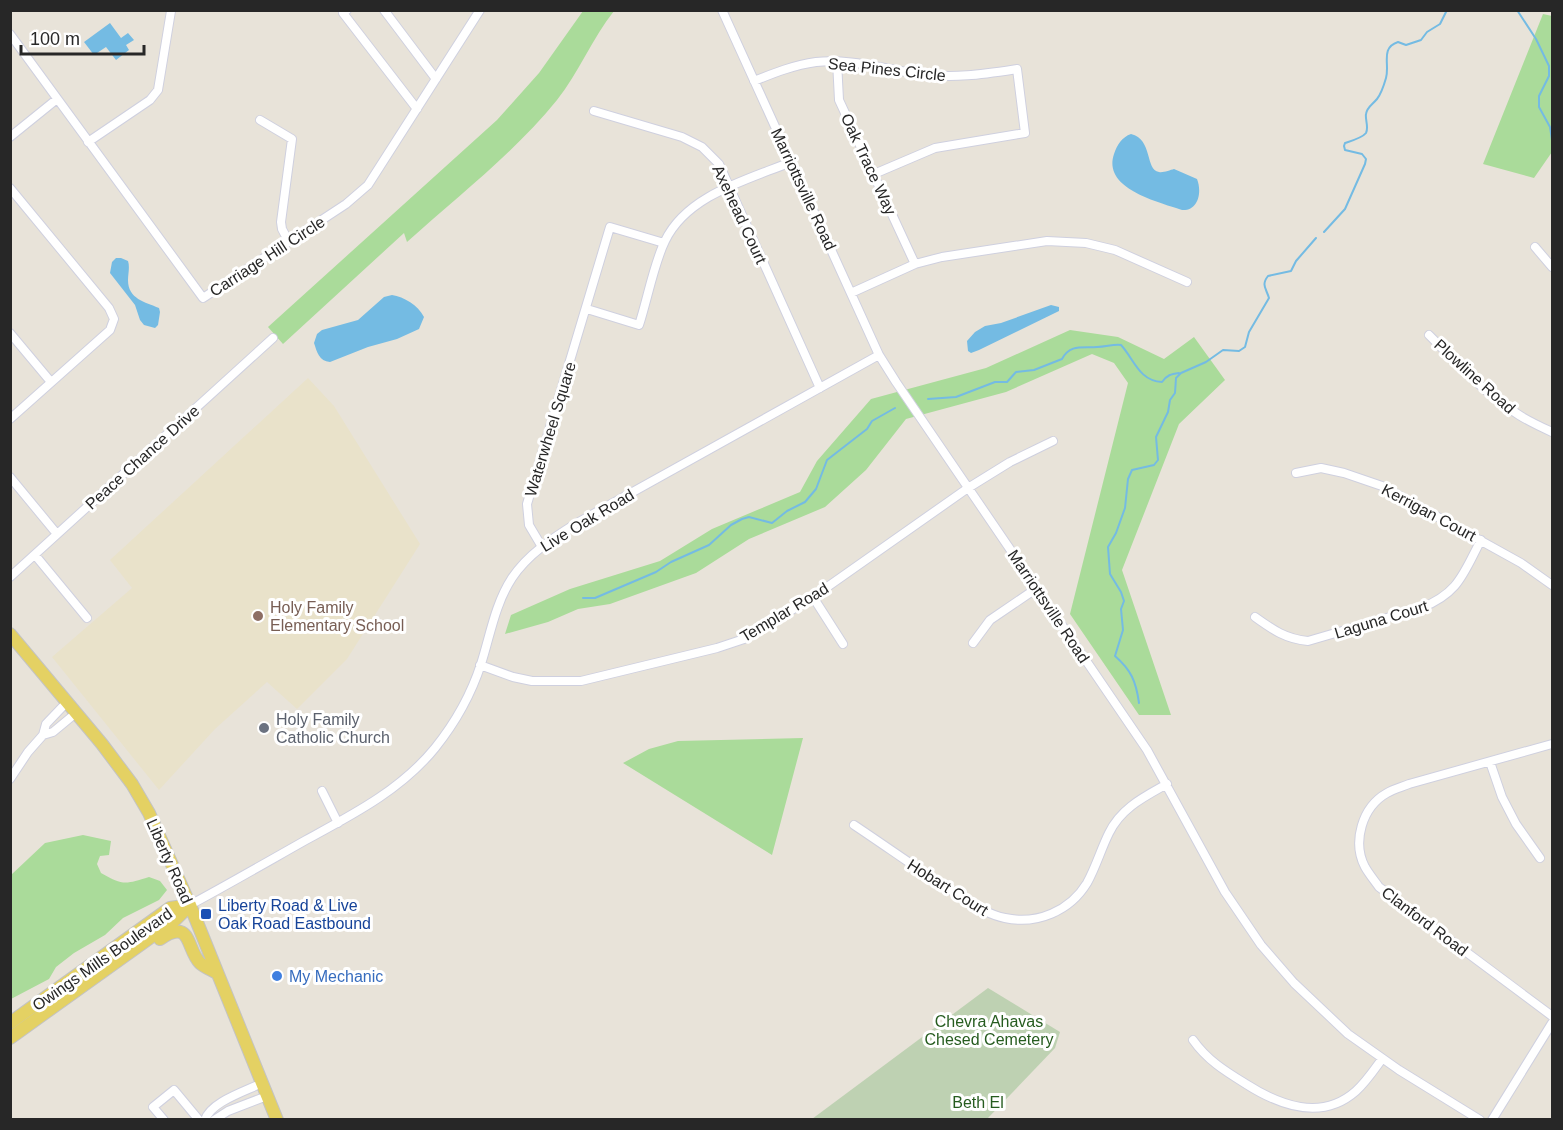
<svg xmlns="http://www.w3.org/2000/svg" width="1563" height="1130" viewBox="0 0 1563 1130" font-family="Helvetica,sans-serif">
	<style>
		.education { fill: #e9e2ca }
		.green { fill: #aadb9a }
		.cemetery { fill: #bed1b2 }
		.water { fill: #74bbe3 }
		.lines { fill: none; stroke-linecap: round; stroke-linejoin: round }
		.stream { stroke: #74bbe3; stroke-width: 2 }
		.street-casing { stroke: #cfd0df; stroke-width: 10 }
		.primary-casing { stroke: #c3c3c3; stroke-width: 14 }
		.street { stroke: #fff; stroke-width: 8 }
		.primary { stroke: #e4d163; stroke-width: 12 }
		.education-dot { fill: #8d6e63; stroke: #fff; stroke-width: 2 }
		.worship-dot { fill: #6b7280; stroke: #fff; stroke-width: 2 }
		.transit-dot { fill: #1a4fb4; stroke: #fff; stroke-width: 2 }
		.shop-dot { fill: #3f7fe0; stroke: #fff; stroke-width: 2 }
		.labels { text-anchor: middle; stroke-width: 6; stroke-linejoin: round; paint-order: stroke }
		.street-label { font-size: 16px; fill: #272727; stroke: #fff }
		.education-label { font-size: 16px; fill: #785e54; stroke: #fff; text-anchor: start }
		.worship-label { font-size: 16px; fill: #5b616d; stroke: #fff; text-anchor: start }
		.transit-label { font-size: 16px; fill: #164399; stroke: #fff; text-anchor: start }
		.shop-label { font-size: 16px; fill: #366cbe; stroke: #fff; text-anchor: start }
		.park-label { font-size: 16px; fill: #265c1f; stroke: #fff }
	</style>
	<rect width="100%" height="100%" fill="#e8e3d9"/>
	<path class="education" d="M308 378 334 406 420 544 347 659 297 709 267 682 215 729 159 790 52 657 132 588 110 560Z"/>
	<path class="green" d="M583 11H614C593 37 578 74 557 100 514 153 458 196 407 242L404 233 283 344 268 327 497 120 539 73Z
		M1543 14 1552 16V152L1534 178 1483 164Z
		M1070 330 1118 337 1164 359 1194 337 1225 380 1179 424 1122 570 1171 715H1139L1070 614 1128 383 1114 363 1092 354 1006 392 906 419 866 470 825 507 749 539 696 573 610 604 578 609 548 622 505 634 511 615 570 589 660 561 712 529 800 492 817 461 871 399 986 368Z
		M803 738 772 855 623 763 649 749 678 741Z
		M83 835 111 841 109 855 100 856 97 864 101 873C123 886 126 884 149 877L160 881 167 890 159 900 123 918 105 935 74 953 56 967 49 979 11 999V875L45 843Z"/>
	<path class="cemetery" d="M988 988 1060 1032 1055 1048 987 1119H812Z"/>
	<path class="water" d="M110 23 121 38 128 33 134 40 126 45 129 50 116 60 106 47 94 55 84 42Z
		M1131 134C1153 139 1145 170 1159 172 1163 173 1170 170 1174 169L1197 179C1202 191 1199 211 1182 210 1159 202 1102 189 1114 154 1117 145 1122 137 1131 134Z
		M116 258H121L128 261C130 267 128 274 128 280 128 299 145 302 159 308L160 312 158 325 155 328 144 325 140 320 135 305 110 273 112 262Z
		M392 295C404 297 418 305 424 317L419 329 397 339 368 347 330 362C319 361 317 352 314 343L317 334 322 330 358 320 384 297Z
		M1051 305 1059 307V311L979 350 971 353 968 351 967 341 975 332 985 326 1001 323Z"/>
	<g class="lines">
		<path class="stream" d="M1517 10 1536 39 1549 66V76L1539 96V107L1550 127 1552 140
			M1324 232 1345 209 1365 164 1366 159 1362 154 1345 150 1344 146 1345 143C1351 141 1362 138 1366 133 1369 127 1365 120 1366 114 1367 107 1372 105 1377 99 1381 94 1384 85 1386 78 1390 64 1380 48 1398 42L1406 45 1421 40 1427 32 1440 24 1447 10
			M928 399 956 397 995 382H1007L1016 372 1034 370 1062 359C1070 344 1082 348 1097 347 1106 347 1113 344 1121 345 1134 359 1139 381 1162 382 1167 375 1171 374 1179 373
			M583 598H595L656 572 671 562 709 545 731 525 742 519 749 517 772 523 787 511 805 502 816 489 827 460 867 429 872 421 895 408
			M1139 703C1136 681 1131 670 1115 656L1123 630 1121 609 1124 601 1121 592 1110 574 1108 547 1116 533 1125 508 1128 479 1132 470 1154 465 1158 460 1156 437 1168 412 1170 400 1175 393 1176 378 1181 373 1206 362 1223 350 1239 351 1245 347 1249 332 1269 298C1266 288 1261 285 1268 276L1291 271 1296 261 1316 238"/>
		<defs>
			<path id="street" d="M347 10 343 13 417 109
				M384 10 436 79
				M722 10 879 355 896 382 1147 750 1225 892 1261 945 1294 983 1348 1034 1399 1070 1480 1120
				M10 34 203 298 346 204 368 185 480 10
				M837 61 839 100 915 264
				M754 81C774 73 794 65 816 62 851 58 886 70 921 74 953 79 984 74 1017 69L1025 133 935 148 874 174
				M594 111 682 137 702 147 719 164 820 388
				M260 120 292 139 281 222 282 229 289 242
				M10 137 57 99
				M88 142 150 100 158 90 171 11
				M10 188 109 308 114 319 110 330 10 419
				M1535 247 1552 267
				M851 293 915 264 942 257 1047 241 1086 243 1115 250 1187 282
				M587 309 639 325C647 301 654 263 665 241 687 195 747 180 791 162
				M10 333 51 382
				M1429 335C1457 363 1485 394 1519 415 1530 422 1541 427 1552 432
				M1296 473 1321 468 1344 473 1382 486 1521 563 1552 585
				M10 477 57 534
				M542 547 529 525 527 504 610 227 664 243
				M35 555 87 618
				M10 577 273 338
				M813 597 843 644
				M1255 617C1273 630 1286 639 1308 641L1421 608C1459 593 1463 574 1481 540
				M973 643 990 620 1037 588
				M480 665 513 677 532 681H581L717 648 744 639 813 597 968 488 1010 462 1053 441
				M43 735 53 732 76 713
				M1552 744 1409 784C1402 787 1394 789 1387 793 1362 807 1352 842 1365 867 1369 874 1374 880 1379 887L1552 1016
				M1490 762 1502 797 1516 824 1540 858
				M10 779 28 752 43 735 46 724 67 702
				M322 791 338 823
				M854 825C887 847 919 870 952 891 969 901 985 914 1005 918 1037 925 1070 911 1087 883 1096 867 1101 849 1109 833 1121 808 1144 797 1167 784
				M190 905C229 884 267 862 306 840 352 815 401 790 435 748 455 723 471 695 481 664 490 636 495 604 512 578 528 554 553 538 577 523L879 355
				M1193 1040C1207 1060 1225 1071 1246 1084 1279 1105 1321 1122 1356 1091 1366 1082 1374 1070 1382 1059
				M164 1120 153 1107 174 1090 199 1120
				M205 1120C210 1102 246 1091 262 1083
				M214 1120 228 1111 267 1096
				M1492 1120 1552 1023"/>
			<path id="primary" d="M10 634 102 744 132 784 149 813 190 905 277 1120
				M160 939C192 917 186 949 200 963 204 967 212 970 217 973
				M10 1023 170 908 190 905
				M10 1038 176 919 190 905"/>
		</defs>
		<use href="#street" class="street-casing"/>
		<use href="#primary" class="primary-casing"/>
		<use href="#street" class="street"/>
		<use href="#primary" class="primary"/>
	</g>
	<circle class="education-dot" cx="258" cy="616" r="6"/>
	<circle class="worship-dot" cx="264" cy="728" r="6"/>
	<rect class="transit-dot" x="200" y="908" width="12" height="12" rx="3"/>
	<circle class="shop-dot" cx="277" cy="976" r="6"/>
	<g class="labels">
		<g class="street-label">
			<text transform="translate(887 69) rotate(6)" y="6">Sea Pines Circle</text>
			<text transform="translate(869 164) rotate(65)" y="6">Oak Trace Way</text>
			<text transform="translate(804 189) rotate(65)" y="6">Marriottsville Road</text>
			<text transform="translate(740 214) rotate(65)" y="6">Axehead Court</text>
			<text transform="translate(267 256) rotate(-33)" y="6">Carriage Hill Circle</text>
			<text transform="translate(1475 376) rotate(42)" y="6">Plowline Road</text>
			<text transform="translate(550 429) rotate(-73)" y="6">Waterwheel Square</text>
			<text transform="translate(142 457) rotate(-42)" y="6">Peace Chance Drive</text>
			<text transform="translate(1429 512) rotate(28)" y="6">Kerrigan Court</text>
			<text transform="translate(587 520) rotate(-31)" y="6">Live Oak Road</text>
			<text transform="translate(1049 606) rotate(56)" y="6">Marriottsville Road</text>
			<text transform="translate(784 612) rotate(-31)" y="6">Templar Road</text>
			<text transform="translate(1381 619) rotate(-17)" y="6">Laguna Court</text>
			<text transform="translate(170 861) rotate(66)" y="6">Liberty Road</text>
			<text transform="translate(948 887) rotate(32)" y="6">Hobart Court</text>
			<text transform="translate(1425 921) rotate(37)" y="6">Clanford Road</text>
			<text transform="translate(102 959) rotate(-35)" y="6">Owings Mills Boulevard</text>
		</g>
		<g class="education-label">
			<text x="270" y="613">Holy Family<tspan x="270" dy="18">Elementary School</tspan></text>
		</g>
		<g class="worship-label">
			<text x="276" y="725">Holy Family<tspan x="276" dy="18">Catholic Church</tspan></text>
		</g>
		<g class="transit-label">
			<text x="218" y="911">Liberty Road &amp; Live<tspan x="218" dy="18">Oak Road Eastbound</tspan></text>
		</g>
		<g class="shop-label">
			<text x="289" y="982">My Mechanic</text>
		</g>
		<g class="park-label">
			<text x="989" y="1027">Chevra Ahavas<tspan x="989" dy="18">Chesed Cemetery</tspan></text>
			<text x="978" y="1108">Beth El</text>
		</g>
	</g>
	<rect width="1563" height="1130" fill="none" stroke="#272727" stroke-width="24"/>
	<path d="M21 45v9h123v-9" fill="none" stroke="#272727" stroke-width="3"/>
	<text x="30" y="45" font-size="18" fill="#272727" stroke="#ffffff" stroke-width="4.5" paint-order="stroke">100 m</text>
</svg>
